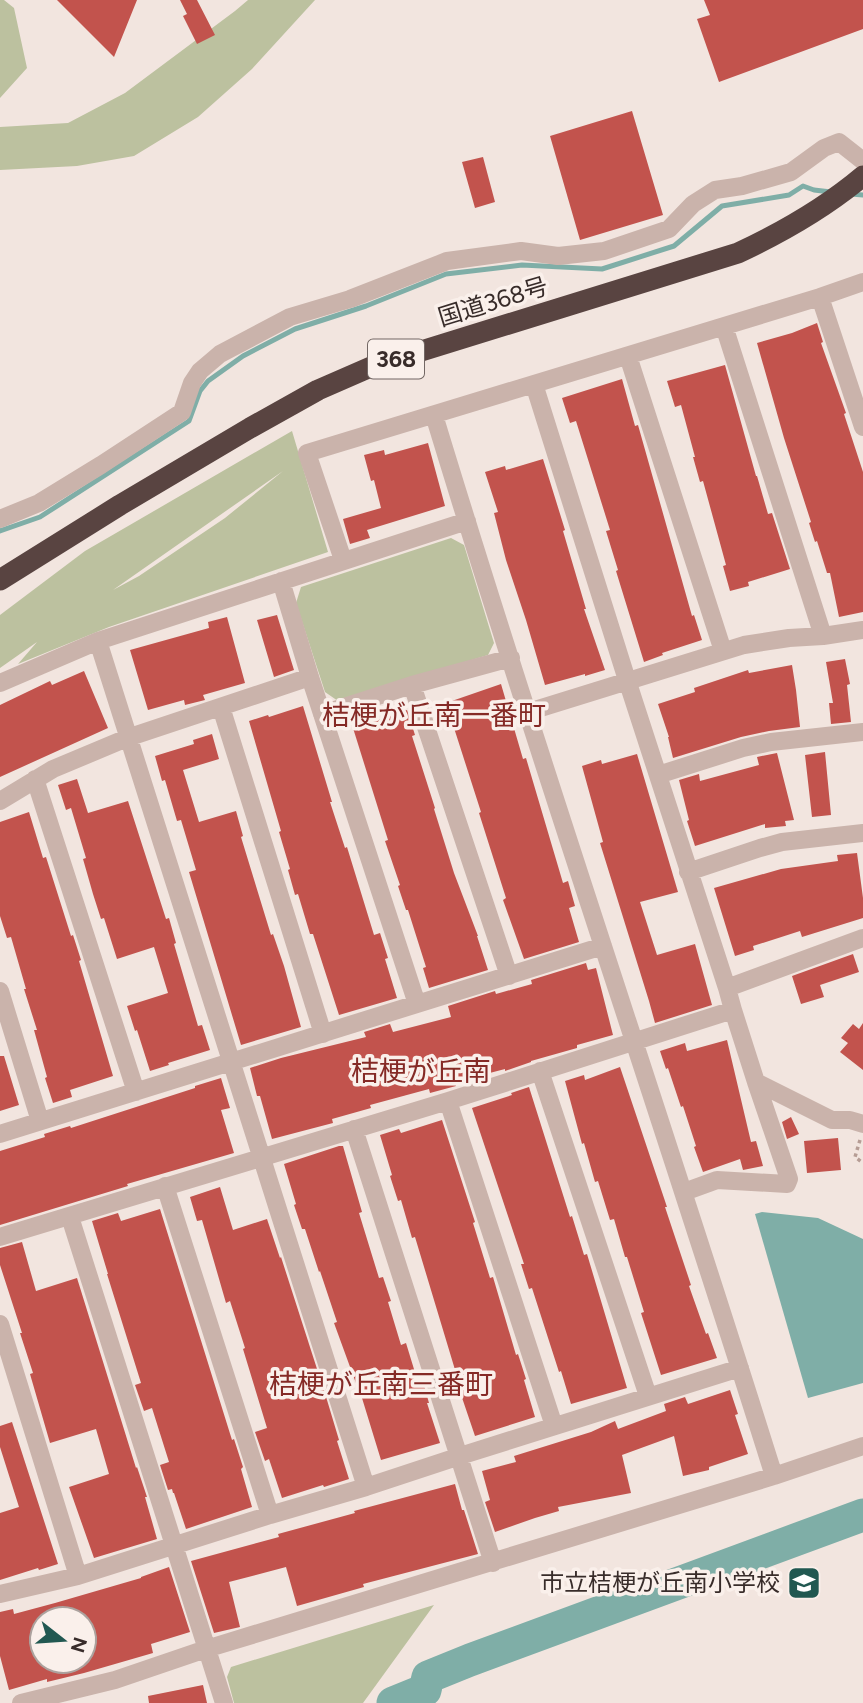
<svg xmlns="http://www.w3.org/2000/svg" width="863" height="1703" viewBox="0 0 863 1703" font-family="Figtree,'Noto Sans JP',sans-serif">
	<style>
		.green { fill: #bcc19f; fill-rule: evenodd }
		.water { fill: #7faea7 }
		.lines { fill: none; stroke-linecap: round; stroke-linejoin: round }
		.stream { stroke: #7faea7; stroke-width: 5 }
		.river { stroke: #7faea7; stroke-width: 33 }
		.building { fill: #c2534d; fill-rule: evenodd }
		.path { stroke: #b69d95; stroke-width: 3.5; stroke-dasharray: 3.5 3.5; stroke-linecap: butt }
		.minor { stroke: #cab3ab; stroke-width: 18 }
		.highway { stroke: #594441; stroke-width: 21 }
		.labels { text-anchor: middle; stroke-width: 7; stroke-linejoin: round; paint-order: stroke }
		.shield { fill: #faf0eb; stroke: #726764; stroke-width: 2 }
		.shield-label { font-size: 23px; font-weight: bold; fill: #382c2a }
		.street-label { font-size: 24px; fill: #382c2a; stroke: #faf0eb }
		.poi-label { font-size: 24px; fill: #382c2a; stroke: #faf0eb; text-anchor: end }
		.quarter-label { font-size: 28px; fill: #852a26; stroke: #faf0eb }
	</style>
	<rect width="100%" height="100%" fill="#f2e5df"/>
	<path class="green" d="M0 0H4L14 8 27 68 0 98Z
		M248 0H315L252 69 198 117 134 156 77 166 0 170V127L68 123 125 93 235 11Z
		M292 431 328 552 109 627 18 664 37 642 0 668V615L85 551ZM283 471 225 518 139 576 113 590Z
		M451 538 464 545 494 643 488 655 338 701 325 692 296 603 301 587Z
		M434 1605 363 1703H234L227 1677 231 1667Z"/>
	<path class="water" d="M762 1212 818 1218 863 1239V1383L808 1398 755 1214Z"/>
	<g class="lines">
		<path class="stream" d="M851 194 863 195
			M0 531 40 517 189 421 200 391 208 381 243 356 295 329 366 306 446 274 522 265 602 269 674 246 722 206 789 195 803 186 814 190 831 192"/>
		<path class="river" d="M393 1703 425 1690 428 1677 470 1660 863 1515"/>
	</g>
	<path class="building" d="M57 0H137L114 57Z
		M180 0H197L215 35 197 44 183 16 187 14Z
		M704 0H863V29L719 82 697 19 710 15Z
		M632 111 663 215 580 240 550 136Z
		M483 157 495 202 475 208 462 162Z
		M817 323 823 342 821 343 846 413 844 414 863 472V612L839 617 830 573H827L817 541 815 542 809 523 811 522 784 438 757 343 792 333Z
		M725 365 756 476H757L768 514 772 513 790 569 748 582 749 586 730 591 723 566 726 565 703 481 700 482 693 457H695L681 405 675 407 667 381Z
		M622 379 635 426 638 425 692 616 694 615 702 640 662 653 663 655 644 662 616 571 618 570 606 531 610 530 576 421 570 423 562 398Z
		M428 443 445 506 367 530 370 538 350 544 343 519 381 508 374 480 371 481 364 455 384 450 385 455Z
		M543 459 565 530 563 531 586 609H584L605 670 585 676V674L545 685 526 620 506 560 494 513 498 512 485 472 505 466 506 470Z
		M277 615 294 670 274 677 257 620Z
		M227 617 245 683 203 695 205 700 185 705 184 700 148 710 130 650 209 628 208 622Z
		M845 659 850 684 847 685 851 722 831 724 829 703H833L826 662Z
		M792 665 796 690 800 727 769 731 741 737 673 758 668 737H669L658 704 695 692 694 688 748 670 749 673Z
		M84 671 108 728 0 777V705L50 681 52 685Z
		M501 684 523 759 526 758 563 883 568 881 575 906 569 908 579 942 524 959 503 900 506 898 479 813 481 812 446 703Z
		M303 706 332 802H330L345 848 347 847 374 935 380 933 388 958 385 959 397 998 339 1015 313 934H310L298 894 295 895 288 870 290 869 279 832 281 831 249 721 268 715 269 717Z
		M407 710 415 735 412 736 435 808 434 809 454 873 478 936H477L488 970 429 988 423 968 426 967 408 910H406L398 886 400 885 385 841 388 840 353 728Z
		M212 734 219 759 183 770 199 822 236 811 243 836 241 837 271 935 273 934 284 966 301 1027 241 1045 189 872 196 870 181 820 177 821 165 780 162 781 155 756 194 744 193 740Z
		M825 752 831 815 812 817 805 755Z
		M777 753 794 820 785 821 786 826 765 828V824L695 846 687 821 689 820 679 780 699 774 700 781 759 765 757 757Z
		M637 754 678 892 640 902 657 955 695 944 712 1005 655 1023 649 1001 600 843 603 842 582 766 601 760 602 764Z
		M77 779 88 813 128 801 166 919 169 918 176 943 174 944 198 1026 202 1025 210 1050 168 1063 169 1065 150 1071 137 1030 135 1031 127 1006 168 993 154 947 117 959 104 918 101 919 93 894 83 859 86 858 71 808 66 810 58 785Z
		M29 812 43 858 46 857 71 936 73 935 81 960 79 961 113 1076 70 1090 72 1097 53 1103 45 1078 47 1077 34 1030H37L24 989H26L11 937 7 938 0 916V822Z
		M857 853 863 898V918L802 937 800 931 753 946 754 950 735 956 714 888 781 869 838 861 837 855Z
		M853 954 859 972 820 985 824 997 801 1004 792 976Z
		M586 963 588 970 596 968 613 1035 577 1045V1048L531 1061V1062L505 1071V1069L455 1082 456 1086 430 1093 429 1089 370 1105 371 1108 332 1119 333 1123 272 1139 260 1096H257L250 1068 281 1058 366 1037 364 1032 390 1024 393 1032 451 1017 448 1006 495 991 496 994 532 984 531 980Z
		M863 1023V1070L840 1052 848 1043 841 1038 853 1024 859 1029Z
		M727 1040 751 1142 756 1141 763 1166 743 1170 740 1159 703 1172 694 1147 696 1146 683 1106 681 1107 668 1068 666 1069 660 1051 685 1043 687 1051Z
		M0 1056H4L19 1105 0 1111Z
		M620 1067 667 1207H665L691 1285 689 1286 706 1334 708 1333 717 1358 661 1375 641 1313 644 1312 627 1257H625L614 1219 610 1220 598 1181 595 1182 584 1143 582 1144 565 1081 584 1075 585 1080Z
		M221 1078 230 1108 221 1110 234 1153 127 1184 128 1186 0 1225V1151L45 1137 44 1134 70 1126 71 1128 195 1088V1086Z
		M529 1087 570 1217 572 1216 584 1255 587 1254 627 1388 571 1404 561 1371 559 1372 532 1288 529 1289 521 1264H524L472 1108 512 1095 511 1093Z
		M791 1117 799 1134 787 1139 782 1122Z
		M442 1120 475 1222 473 1223 490 1278 493 1277 516 1355 518 1354 526 1379 524 1380 535 1417 475 1436 454 1374 456 1373 415 1237 412 1238 401 1200 398 1201 390 1176 392 1175 380 1135 399 1129 401 1133Z
		M838 1138 841 1170 807 1173 804 1141Z
		M339 1146H343L362 1212 359 1213 379 1278 383 1277 391 1301 388 1302 401 1345 406 1343 417 1379 422 1378 429 1403H427L440 1443 381 1460 358 1385 357 1386 334 1323 337 1322 320 1271 319 1272 305 1229H302L294 1205 296 1204 284 1164Z
		M220 1187 233 1230 267 1219 280 1258 281 1257 327 1400 339 1440 337 1441 349 1479 324 1487 323 1485 282 1498 269 1459 265 1461 255 1432 267 1428 243 1349 245 1348 230 1301 226 1303 202 1220 197 1221 190 1197Z
		M160 1209 232 1440 234 1439 243 1467 241 1469 252 1507 186 1529 174 1493H173L172 1489 168 1490 160 1465 169 1462 152 1408 144 1411 135 1385 141 1383 107 1274H108L92 1221 118 1213 121 1221Z
		M22 1242 36 1291 77 1278 136 1468 137 1467 147 1497H145L157 1539 94 1558 69 1487 109 1474 96 1429 50 1443 30 1374 33 1373 20 1333H22L0 1265V1248Z
		M730 1390 738 1414 735 1415 748 1454 709 1467V1470L683 1476 674 1436 622 1455 631 1493 558 1507 559 1511 535 1518 495 1532 485 1502 490 1500 482 1471 516 1462 514 1456 591 1432 615 1421 618 1429 666 1411 664 1404 685 1397 688 1404Z
		M12 1422 58 1564 39 1570 38 1568 0 1580V1513L19 1507 0 1447V1426Z
		M455 1484 462 1510H464L478 1554 363 1584 364 1587 297 1606 286 1567 229 1582 240 1627 214 1633 191 1561 279 1537 278 1534 355 1513 354 1511Z
		M169 1567 190 1632 151 1644 153 1653 84 1673 47 1682V1679L9 1690 0 1656V1612L13 1609 14 1614 55 1603 141 1578V1577ZM42 1619H84V1661H42Z
		M203 1685 207 1703H149L148 1696Z"/>
	<g class="lines">
		<path class="path" d="M860 1140 855 1157 863 1163"/>
		<path class="minor" d="M820 297 863 427
			M724 326 823 636
			M628 356 723 651
			M434 415C542 770 663 1122 774 1476
			M0 519 39 503 101 465 182 412 192 383 200 371 220 354 290 317 350 299 447 261 521 251 558 256 604 251 669 229 693 204 715 190 742 186 791 172 824 148 839 142 863 161
			M343 560 307 453 820 297 863 282
			M281 581 310 677 417 1004
			M98 641 366 1487
			M0 683 98 641 467 521
			M412 685 509 976
			M221 707 323 1034
			M528 712 744 645 789 638 823 636 863 630
			M322 714 412 685 511 658
			M658 775 743 748 771 742 863 732
			M35 779 136 1092
			M0 801 53 769 127 738 310 677
			M688 872 760 848 782 842 863 833
			M727 988 863 938
			M0 991 40 1121
			M733 1010 756 1082 832 1120H850L863 1124
			M540 1071 648 1396
			M448 1101 554 1426
			M354 1129 493 1563
			M0 1134 603 946
			M165 1186 270 1515
			M684 1192 717 1180 787 1184 789 1179 756 1082
			M70 1217 224 1703
			M0 1237 448 1101 733 1010 727 988 627 680 534 384
			M0 1324 78 1576
			M0 1594 78 1576 270 1515 366 1487 460 1456 740 1368
			M21 1703 115 1680 206 1649 774 1476 863 1446"/>
		<path class="highway" d="M0 580 120 505 250 428 318 390 373 366 738 253C783 232 825 208 863 176"/>
	</g>
	<defs>
		<symbol id="school-square" viewBox="-11 -11 22 22"><rect x="-9" y="-9" width="18" height="18" rx="4" fill="#215851" stroke="#faf0eb"/><path d="M0-5L7-2L0 1L-7-2ZM-4 1L0 2.5L4 1V4Q0 6-4 4Z" fill="#fff"/></symbol>
	</defs>
	<g fill-rule="evenodd">
		<use href="#school-square" x="785" y="1564" width="38" height="38"/>
	</g>
	<g class="labels">
		<rect class="shield" x="368" y="339.5" width="56" height="39" rx="5"/>
		<g class="shield-label">
			<text x="396" y="367">368</text>
		</g>
		<g class="street-label">
			<text transform="translate(493 302) rotate(-17)" y="8">国道368号</text>
		</g>
		<g class="poi-label">
			<text x="780" y="1591">市立桔梗が丘南小学校</text>
		</g>
		<g class="quarter-label">
			<text x="434" y="725">桔梗が丘南一番町</text>
			<text x="421" y="1081">桔梗が丘南</text>
			<text x="381" y="1394">桔梗が丘南三番町</text>
		</g>
	</g>
	<g transform="translate(63 1640) rotate(107)"><circle r="33" fill="#faf0eb" stroke="#aca29e" stroke-width="2"/>
	<path d="M0-5L12 26L0 18L-12 26Z" fill="#215851"/>
	<text y="-10" font-size="19" font-weight="bold" text-anchor="middle" fill="#382c2a">N</text>
	</g>
</svg>
